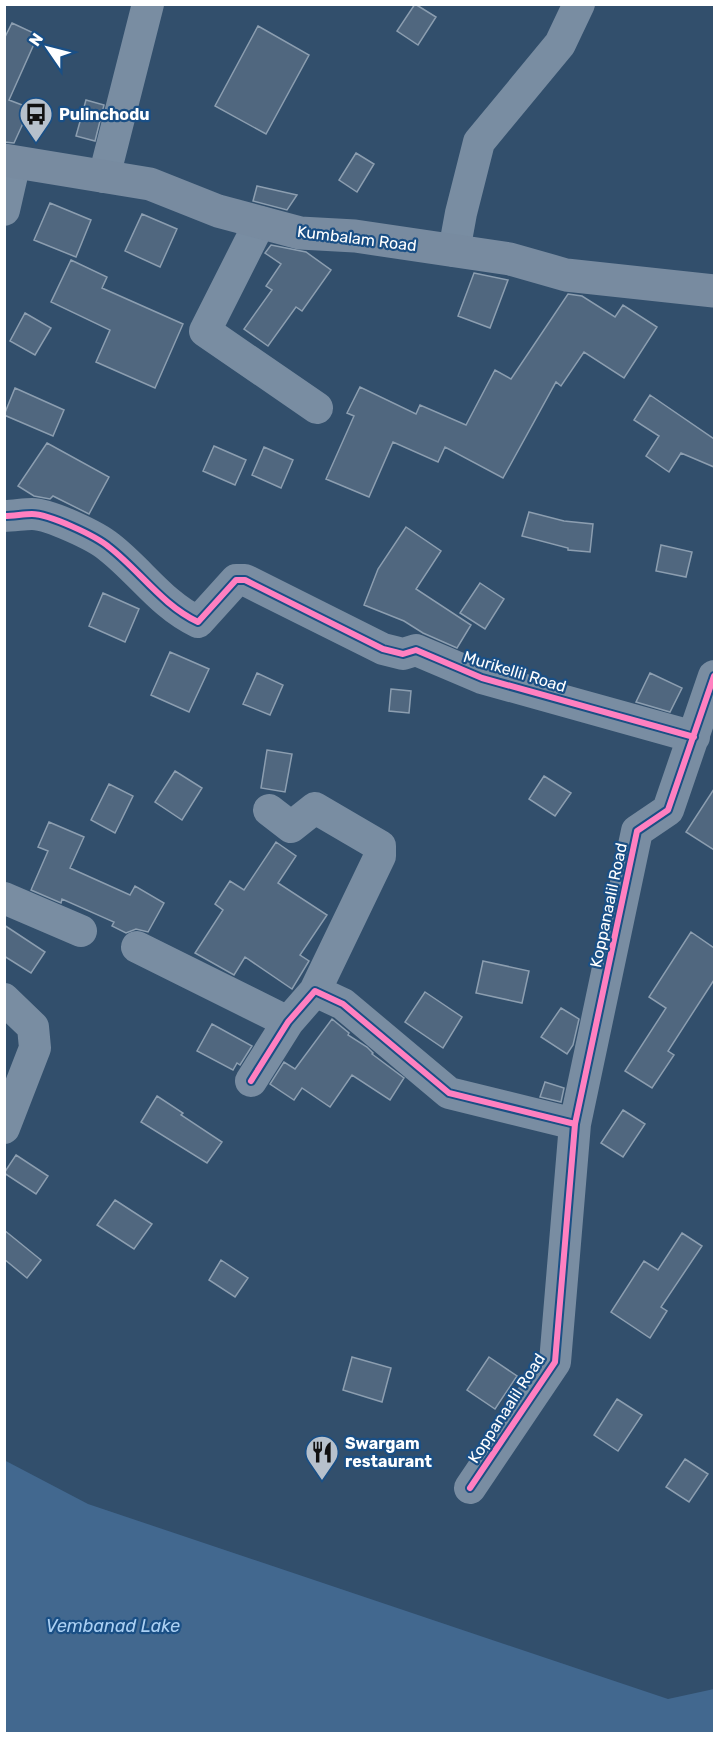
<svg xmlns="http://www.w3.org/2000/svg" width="719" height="1738" viewBox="0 0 719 1738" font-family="Rubik,sans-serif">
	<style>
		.water { fill: #42688f }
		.building { fill: #50677f; stroke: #8c9eb0; stroke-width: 1.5 }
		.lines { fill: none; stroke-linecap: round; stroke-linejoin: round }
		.minor { stroke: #798da2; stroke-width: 32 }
		.major { stroke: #788ba0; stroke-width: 33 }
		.cycleway-casing { stroke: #1a4f85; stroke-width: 10 }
		.cycleway { stroke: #ff80c0; stroke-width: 6 }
		.labels { text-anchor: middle; stroke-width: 4.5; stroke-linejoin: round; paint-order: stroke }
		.poi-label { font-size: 16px; font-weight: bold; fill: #fff; stroke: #1a4f85; text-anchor: start }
		.street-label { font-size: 16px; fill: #fff; stroke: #1a4f85 }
		.water-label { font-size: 18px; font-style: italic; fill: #abd0f3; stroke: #1a4f85 }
	</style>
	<rect width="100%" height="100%" fill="#324f6c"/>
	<path class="water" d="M4 1460 88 1504 668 1699 714 1689V1733H5Z"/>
	<path class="building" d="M415 4 436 17 418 45 397 31Z
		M12 23 38 35 9 100 30 108 14 143 4 142V39Z
		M258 26 309 55 266 134 215 106Z
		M86 100 104 105 95 141 76 136Z
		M356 153 374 164 357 192 339 180Z
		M257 186 297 195 287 210 253 201Z
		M50 203 91 220 76 257 34 240Z
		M142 214 177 229 160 267 125 251Z
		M271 245 306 252 331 270 302 311 296 307 268 346 244 329 272 290 266 286 281 264 265 253Z
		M71 260 107 277 102 288 183 324 155 388 96 362 110 330 51 302Z
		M474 273 508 280 490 328 458 316Z
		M568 294 582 296 615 317 623 305 657 327 624 378 584 352 561 386 556 382 503 478 445 447 438 462 393 442 369 497 326 479 354 416 347 413 360 387 416 414 420 405 466 425 495 370 511 379Z
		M25 313 51 328 35 355 10 341Z
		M15 388 64 410 53 436 4 415Z
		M650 395 714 439V467L681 453 669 472 646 456 659 436 634 420Z
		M47 443 109 477 89 514 53 496 50 499 34 496 18 486Z
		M214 446 246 460 235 485 203 471Z
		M264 447 293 460 281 488 252 475Z
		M529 512 564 521 593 524 590 552 568 550V548L522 536Z
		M406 527 441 551 416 589 471 625 457 648 423 633 404 621 364 605 378 569Z
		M661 545 692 552 686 577 656 571Z
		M480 583 504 599 485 629 460 613Z
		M103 593 139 609 125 642 89 626Z
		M170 652 209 669 189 712 151 695Z
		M257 673 283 685 270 715 243 704Z
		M650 673 682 688 670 712 636 702Z
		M391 689 411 691 409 713 389 711Z
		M267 750 292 754 285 792 261 788Z
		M175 771 202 788 182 820 155 802Z
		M544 776 571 793 555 816 529 799Z
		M109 784 133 796 115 833 91 820Z
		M714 789V850L686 832Z
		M49 822 84 837 70 868 130 895 135 886 164 903 148 932 136 929 126 933 112 926 114 922 62 899 61 903 31 890 48 851 38 847Z
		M276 842 296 856 278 883 327 915 300 955 309 961 292 989 245 957 234 975 195 953 223 910 215 904 230 881 244 890Z
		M4 925 45 952 31 973 4 956Z
		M691 932 714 948V980L668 1051 674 1055 652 1088 625 1071 666 1008 649 997Z
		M483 961 529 971 522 1003 476 993Z
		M425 992 462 1017 443 1048 405 1022Z
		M561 1008 579 1019 573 1045 567 1054 541 1037Z
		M332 1019 349 1033 348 1035 367 1047 373 1053 372 1054 404 1078 390 1100 352 1075 330 1107 302 1088 294 1100 270 1084 284 1062 295 1069Z
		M212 1024 252 1046 240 1065 237 1063 233 1070 197 1051Z
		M545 1082 564 1088 561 1102 540 1097Z
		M157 1096 183 1113 181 1115 222 1142 207 1163 141 1122Z
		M623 1110 645 1124 623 1157 601 1143Z
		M16 1155 48 1176 36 1194 4 1173Z
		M115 1200 152 1224 134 1249 97 1225Z
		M4 1230 41 1260 27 1278 4 1259Z
		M682 1233 702 1246 661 1307 667 1311 650 1338 611 1312 644 1261 658 1270Z
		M221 1260 248 1278 235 1297 209 1280Z
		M352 1357 391 1368 382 1402 343 1390Z
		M489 1357 517 1376 495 1409 467 1390Z
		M617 1399 642 1415 618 1451 594 1435Z
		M685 1459 708 1474 689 1502 666 1487Z"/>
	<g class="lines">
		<path class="minor" d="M104 177 148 4
			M4 210 15 162
			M260 222 205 331 317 408
			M454 251 461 213 479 142 560 44 579 4
			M4 516C14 516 23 514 32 514 49 514 96 536 109 547 140 571 162 605 198 622L236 580H245L383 649 403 654 416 650 482 678 694 737
			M269 810 291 827 315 808 380 846V856L315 991
			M4 898 81 931
			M137 947 288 1022
			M4 999 33 1027 35 1048 4 1128
			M251 1081 288 1022 315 991 343 1004 449 1093 575 1124
			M470 1488 555 1362 575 1124 637 831 668 810 714 676"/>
		<path class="major" d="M4 160 150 184 218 211 300 233 355 236 510 259 566 275 714 291"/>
		<defs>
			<path id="cycleway" d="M4 516C14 516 23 514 32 514 49 514 96 536 109 547 140 571 162 605 198 622L236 580H245L383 649 403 654 416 650 482 678 694 737
				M251 1081 288 1022 315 991 343 1004 449 1093 575 1124
				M470 1488 555 1362 575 1124 637 831 668 810 714 676"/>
		</defs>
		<use href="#cycleway" class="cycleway-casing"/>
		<use href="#cycleway" class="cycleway"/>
	</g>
	<defs>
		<symbol id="bus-pin" viewBox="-11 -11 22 30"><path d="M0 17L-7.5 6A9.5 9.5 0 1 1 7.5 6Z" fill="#b7c1cc" stroke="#1a4f85"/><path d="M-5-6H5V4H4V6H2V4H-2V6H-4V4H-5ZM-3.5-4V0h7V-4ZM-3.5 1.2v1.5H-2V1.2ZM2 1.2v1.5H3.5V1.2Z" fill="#111"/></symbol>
		<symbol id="restaurant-pin" viewBox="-11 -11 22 30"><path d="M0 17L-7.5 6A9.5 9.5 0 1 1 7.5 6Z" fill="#b7c1cc" stroke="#1a4f85"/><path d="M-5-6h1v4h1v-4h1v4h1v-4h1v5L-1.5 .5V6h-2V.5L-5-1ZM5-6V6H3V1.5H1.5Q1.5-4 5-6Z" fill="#111"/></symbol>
	</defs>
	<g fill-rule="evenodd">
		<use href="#bus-pin" x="17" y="95" width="38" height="52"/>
		<use href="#restaurant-pin" x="303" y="1433" width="38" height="52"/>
	</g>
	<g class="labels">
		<g class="poi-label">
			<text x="59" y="120">Pulinchodu</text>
			<text x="345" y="1449">Swargam<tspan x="345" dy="18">restaurant</tspan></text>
		</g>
		<g class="street-label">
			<text transform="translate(357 238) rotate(7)" y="6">Kumbalam Road</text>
			<text transform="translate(515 671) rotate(17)" y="6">Murikellil Road</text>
			<text transform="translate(608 905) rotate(-78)" y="6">Koppanaalil Road</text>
			<text transform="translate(506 1408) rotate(-57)" y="6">Koppanaalil Road</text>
		</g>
		<g class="water-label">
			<text x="113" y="1632">Vembanad Lake</text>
		</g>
	</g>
	<rect width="719" height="1738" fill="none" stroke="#ffffff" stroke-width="12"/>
	<g transform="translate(48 48) rotate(305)" stroke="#1a4f85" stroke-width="4.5" paint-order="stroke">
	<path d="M0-4.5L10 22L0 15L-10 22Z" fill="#ffffff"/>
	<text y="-9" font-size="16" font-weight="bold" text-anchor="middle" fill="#ffffff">N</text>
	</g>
</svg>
